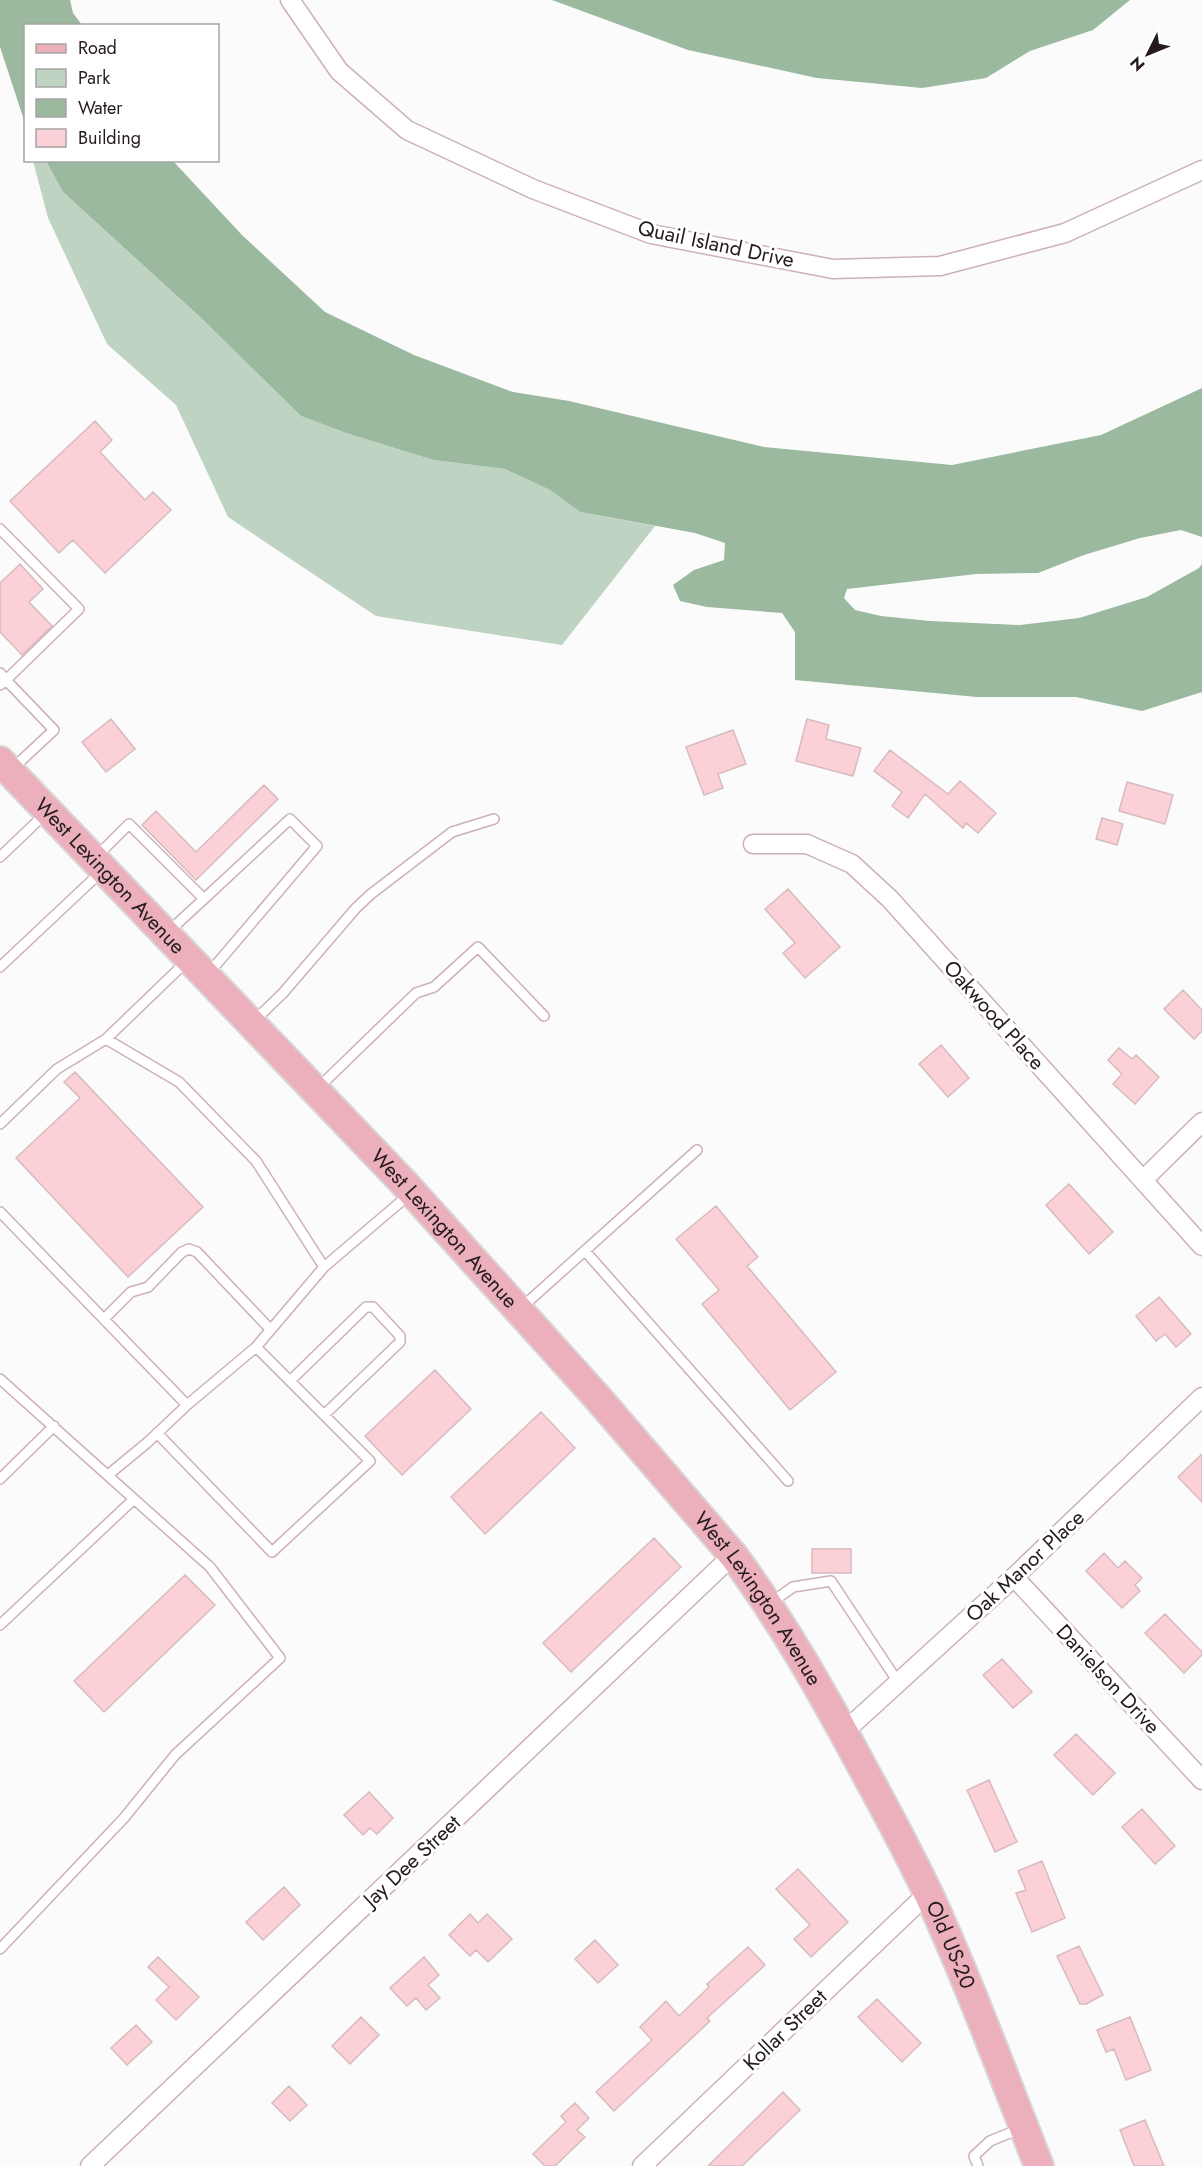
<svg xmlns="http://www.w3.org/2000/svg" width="1202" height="2166" viewBox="0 0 1202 2166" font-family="Jost,sans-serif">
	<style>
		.green { fill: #bfd3c2 }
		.water { fill: #9bb99f }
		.building { fill: #fbd0d6; stroke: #d7bbbf; stroke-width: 1.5 }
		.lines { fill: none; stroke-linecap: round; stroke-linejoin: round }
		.lane-casing { stroke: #cdb1b5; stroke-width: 12 }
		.street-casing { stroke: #cdb1b5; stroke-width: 21 }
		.primary-casing { stroke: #d8d6d6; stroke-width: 32 }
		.lane { stroke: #fff; stroke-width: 9 }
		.street { stroke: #fff; stroke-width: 18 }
		.primary { stroke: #ebb0bc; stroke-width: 28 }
		.labels { text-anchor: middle; stroke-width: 6; stroke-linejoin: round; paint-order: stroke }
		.street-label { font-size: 21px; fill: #251b1d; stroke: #fff }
	</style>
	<rect width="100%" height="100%" fill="#fbfbfb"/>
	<path class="green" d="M33 161H46L63 192 200 317 301 416 346 433 433 460 505 469 550 490 580 512 655 526 562 645 376 616 228 517 176 405 107 344 48 218Z"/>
	<path class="water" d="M0 0H70L73 13 82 25 26 26 25 123 0 47Z
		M552 0H1130L1093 30 1030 51 986 78 922 88 817 78 688 50Z
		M46 161H173L242 235 325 312 414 355 513 392 569 401 764 447 952 465 1101 435 1202 388V537L1181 530 1140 538 1084 555 1038 573 976 574 847 589 844 598 855 610 881 616 930 621 1020 625 1079 618 1147 597 1199 568 1202 564V692L1142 711 1076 697H977L795 680V632L782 613 707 607 680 601 673 585 694 570 724 560 725 543 695 533 580 512 550 490 505 469 433 460 346 433 301 416 200 317 63 192Z"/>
	<path class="building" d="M95 421 112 440 100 452 145 500 153 492 171 510 105 573 73 540 59 553 10 501Z
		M20 564 43 589 29 602 52 626 22 655 0 632V583Z
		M111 719 135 749 106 772 82 742Z
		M807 719 829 725 826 739 861 748 853 776 796 761Z
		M733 730 746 764 718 774 723 788 704 795 686 747Z
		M890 750 948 794 960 781 996 813 978 833 966 823 963 828 925 794 908 818 892 806 902 792 874 771Z
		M1127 782 1173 795 1165 824 1119 811Z
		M264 785 278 799 196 880 142 825 156 811 196 852Z
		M1102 818 1123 824 1117 845 1096 839Z
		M788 889 840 947 805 978 783 953 795 943 765 909Z
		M1183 990 1202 1010V1031L1194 1039 1164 1009Z
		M941 1045 969 1078 948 1097 919 1064Z
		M1119 1048 1132 1059 1136 1055 1159 1077 1135 1104 1113 1084 1122 1074 1108 1060Z
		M75 1072 203 1207 128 1277 16 1158 80 1098 64 1082Z
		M1069 1184 1113 1232 1089 1254 1046 1205Z
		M716 1206 758 1257 747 1266 836 1372 790 1410 702 1304 719 1290 676 1239Z
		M1159 1297 1191 1334 1176 1347 1165 1334 1156 1341 1136 1316Z
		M435 1370 471 1409 402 1475 365 1436Z
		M541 1412 575 1448 485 1534 451 1497Z
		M1202 1454V1502L1178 1477Z
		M654 1538 681 1567 571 1672 543 1643Z
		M812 1549H851V1573H812Z
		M1104 1553 1118 1568 1125 1561 1142 1578 1135 1585 1140 1591 1122 1608 1086 1571Z
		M185 1575 215 1605 104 1712 74 1681Z
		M1165 1614 1202 1652V1655L1184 1673 1145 1633Z
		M1002 1659 1032 1692 1013 1708 983 1675Z
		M1076 1734 1115 1773 1093 1795 1054 1755Z
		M989 1780 1017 1842 995 1852 967 1790Z
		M369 1792 393 1818 377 1834 370 1828 363 1835 344 1815Z
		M1142 1809 1175 1846 1155 1864 1122 1827Z
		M1042 1861 1065 1918 1032 1932 1016 1893 1026 1890 1018 1871Z
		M798 1869 848 1922 811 1957 794 1939 810 1925 776 1889Z
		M284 1887 300 1905 263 1940 246 1922Z
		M470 1914 478 1923 487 1914 512 1939 488 1962 476 1950 470 1956 449 1935Z
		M595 1940 618 1965 598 1983 575 1959Z
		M1079 1946 1103 1995 1086 2004H1080L1057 1956Z
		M748 1947 765 1965 707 2018 710 2021 614 2111 596 2092 652 2040 640 2027 666 2001 679 2016 709 1987 707 1984Z
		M158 1957 199 1997 176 2020 156 2000 169 1987 148 1967Z
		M424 1957 439 1975 428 1985 440 1998 426 2010 416 1998 407 2006 390 1988Z
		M877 1999 921 2043 902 2062 858 2017Z
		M361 2017 379 2035 350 2064 332 2046Z
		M1130 2017 1151 2070 1126 2080 1114 2049 1106 2052 1097 2030Z
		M136 2025 152 2042 127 2065 111 2048Z
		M289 2086 307 2105 290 2121 272 2103Z
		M783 2092 800 2110 742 2166H708Z
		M575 2103 589 2118 577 2130 585 2137 555 2166H545L533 2154 566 2122 561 2116Z
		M1145 2120 1164 2166H1134L1120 2130Z"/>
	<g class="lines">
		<defs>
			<path id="lane" d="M0 529 79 609 6 680 54 730 11 770
				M0 673 6 680 0 685
				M0 857 46 813
				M96 857 129 824 204 899 167 933
				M204 899 290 819 317 846 209 973
				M187 961 106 1039 179 1082 256 1161 324 1267 411 1193
				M0 967 102 871
				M253 1022 283 993 356 908 371 894 452 832 494 819
				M317 1089 416 993 434 987 478 947 544 1016
				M0 1124 57 1069 106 1039
				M0 1212 187 1405
				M585 1251 788 1481
				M521 1308 697 1150
				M104 1319 131 1292 148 1287 182 1252 189 1249 197 1252 270 1329
				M0 1379 134 1499 0 1625
				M290 1381 366 1307H373L400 1336V1342L324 1415
				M157 1433 272 1552 370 1461 256 1347
				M108 1475 148 1442 187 1405 256 1347 324 1267
				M0 1479 54 1426
				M772 1602 793 1587 831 1581 898 1682
				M0 1949 124 1818 175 1755 280 1658 210 1567 134 1499
				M978 2166 974 2156 990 2141 1022 2128"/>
			<path id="street" d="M290 0 339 71 407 130 533 189 651 234 833 269 940 266 1065 233 1202 170
				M753 844H807L852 864 890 899 1202 1246
				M1143 1180 1202 1122
				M1014 1577 1202 1780
				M845 1731 1014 1577 1202 1397
				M90 2166 733 1555
				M642 2166 928 1893"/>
			<g id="primary">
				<path id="s1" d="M0 761 403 1182 596 1396 733 1555C784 1624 825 1697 865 1772 887 1812 908 1852 928 1893 969 1982 1003 2075 1039 2166"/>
			</g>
		</defs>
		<use href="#lane" class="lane-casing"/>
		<use href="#street" class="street-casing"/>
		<use href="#primary" class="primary-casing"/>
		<use href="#lane" class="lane"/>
		<use href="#street" class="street"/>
		<use href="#primary" class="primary"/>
	</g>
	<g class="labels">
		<g class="street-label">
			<text transform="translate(716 244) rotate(12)" y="7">Quail Island Drive</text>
			<text dy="7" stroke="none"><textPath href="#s1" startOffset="159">West Lexington Avenue</textPath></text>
			<text transform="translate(994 1015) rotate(48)" y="7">Oakwood Place</text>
			<text dy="7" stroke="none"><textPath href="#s1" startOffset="645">West Lexington Avenue</textPath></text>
			<text transform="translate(1025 1566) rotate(-43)" y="7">Oak Manor Place</text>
			<text dy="7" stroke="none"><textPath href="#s1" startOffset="1131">West Lexington Avenue</textPath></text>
			<text transform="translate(1108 1679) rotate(47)" y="7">Danielson Drive</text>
			<text transform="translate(412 1861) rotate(-43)" y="7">Jay Dee Street</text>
			<text dy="7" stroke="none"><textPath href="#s1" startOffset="1528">Old US-20</textPath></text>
			<text transform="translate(785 2030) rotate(-44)" y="7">Kollar Street</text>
		</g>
	</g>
	<rect x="24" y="24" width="195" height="138" fill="#ffffff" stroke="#a8a4a5" stroke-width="1.5"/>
	<rect x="36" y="44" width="30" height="9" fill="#ebb0bc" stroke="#a8a4a5" stroke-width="1.5"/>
	<text x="78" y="54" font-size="18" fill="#251b1d">Road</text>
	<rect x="36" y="69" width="30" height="18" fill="#bfd3c2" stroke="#a8a4a5" stroke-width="1.5"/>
	<text x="78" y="84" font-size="18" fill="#251b1d">Park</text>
	<rect x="36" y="99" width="30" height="18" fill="#9bb99f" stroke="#a8a4a5" stroke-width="1.5"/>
	<text x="78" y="114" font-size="18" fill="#251b1d">Water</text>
	<rect x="36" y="129" width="30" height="18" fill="#fbd0d6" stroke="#a8a4a5" stroke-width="1.5"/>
	<text x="78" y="144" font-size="18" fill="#251b1d">Building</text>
	<g transform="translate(1148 54) rotate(227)" stroke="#ffffff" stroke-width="4.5" paint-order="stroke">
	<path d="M0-4.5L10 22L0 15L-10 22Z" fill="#251b1d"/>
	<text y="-9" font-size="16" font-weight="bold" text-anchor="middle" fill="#251b1d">N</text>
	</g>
</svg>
